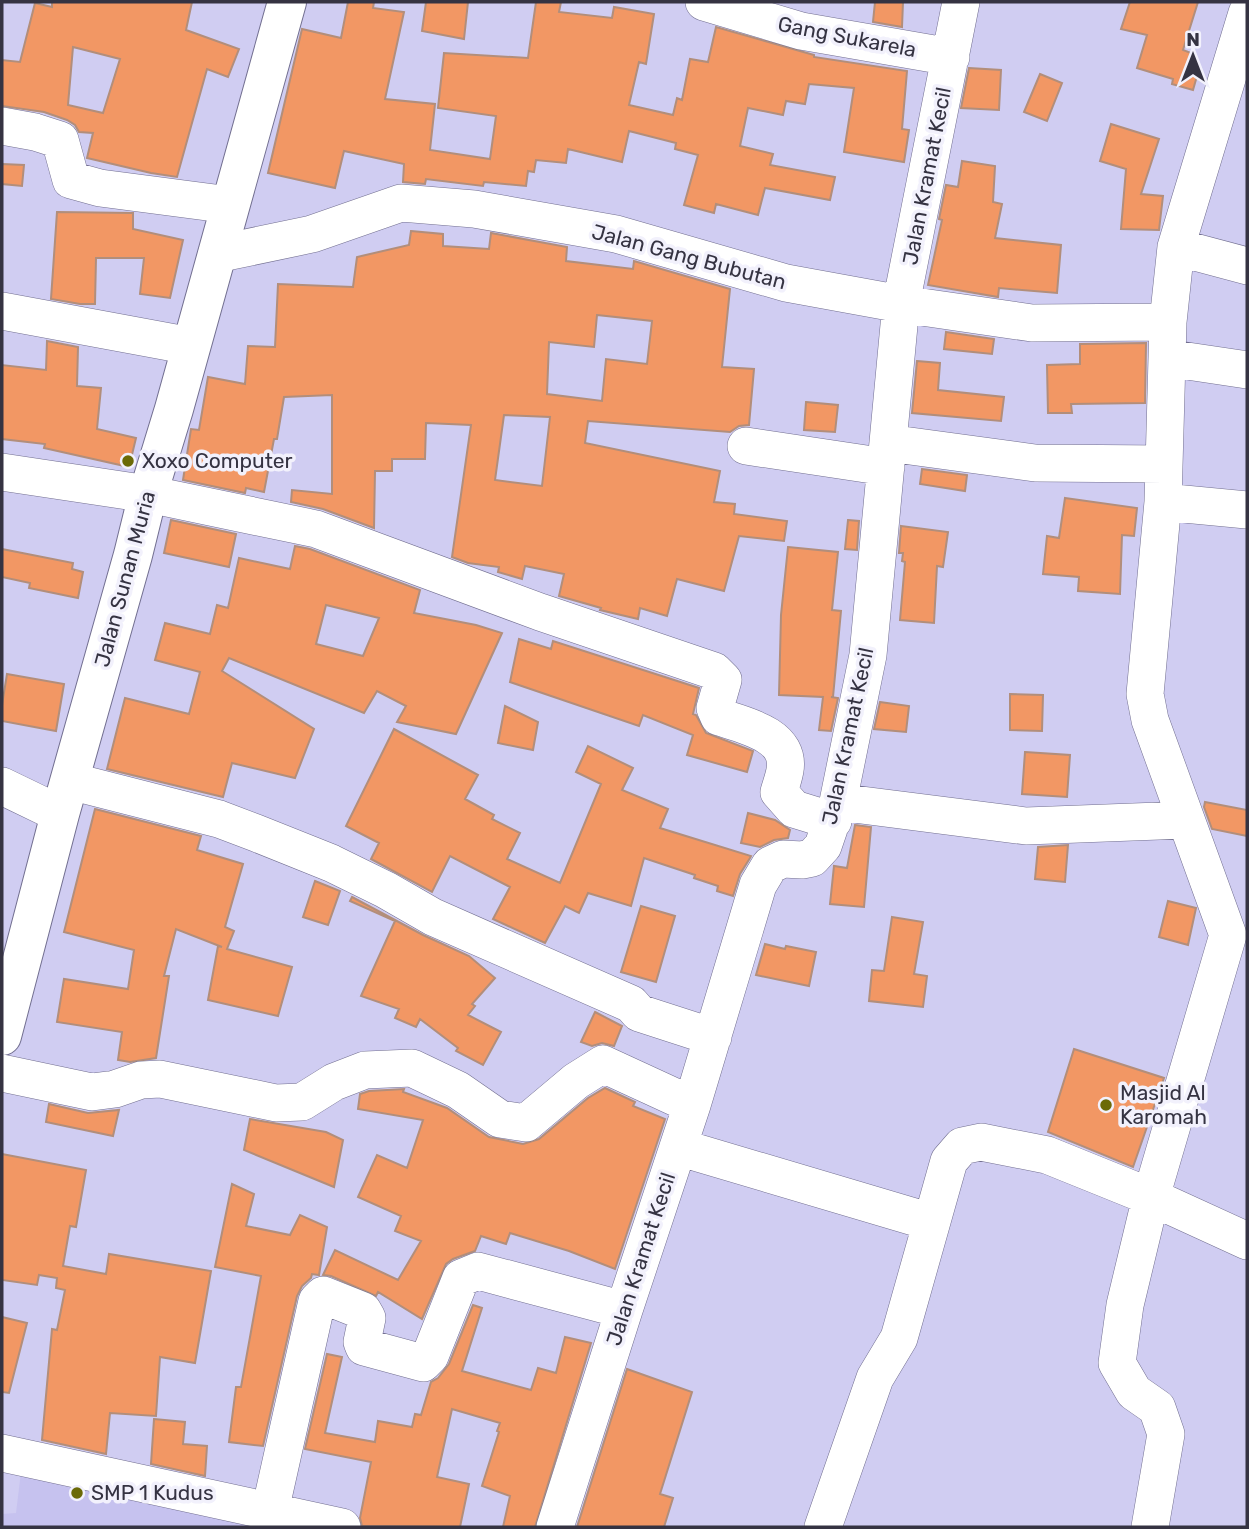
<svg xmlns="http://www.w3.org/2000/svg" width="1249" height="1529" viewBox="0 0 1249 1529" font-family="Rubik,sans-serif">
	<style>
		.built { fill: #c6c2ef }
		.building { fill: #f29764; stroke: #b28e7b; stroke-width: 2; fill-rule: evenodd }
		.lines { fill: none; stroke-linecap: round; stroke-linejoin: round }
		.minor-casing { stroke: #726f90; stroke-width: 38 }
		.major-casing { stroke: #726f90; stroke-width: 40 }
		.minor { stroke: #fff; stroke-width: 37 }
		.major { stroke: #fff; stroke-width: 38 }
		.poi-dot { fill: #6b6a07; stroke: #f2f1fc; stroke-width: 2.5 }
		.labels { text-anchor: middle; stroke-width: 7; stroke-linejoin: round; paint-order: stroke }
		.street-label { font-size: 21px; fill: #353342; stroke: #f2f1fc }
		.poi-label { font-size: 21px; fill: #353342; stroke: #f2f1fc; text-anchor: start }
	</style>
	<rect width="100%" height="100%" fill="#d0cdf2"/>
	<path class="built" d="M21 1472 249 1513 248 1527H2V1514L16 1513Z"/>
	<path class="building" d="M52 2H192L186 30 239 49 228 77 207 69 177 177 151 173 87 158 93 133 79 132 75 125 67 120 44 112 2 106V60L20 62 35 3 52 7ZM73 47 120 59 103 113 68 105Z
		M348 2H374L373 8 404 12 385 99 435 104 430 150 490 159 496 116 438 108 444 53 528 58 536 2H561L559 12 612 18 614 7 654 14 646 64 639 62 629 105 673 115 677 98 682 100 690 59 708 62 716 27 814 55V57L907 71 902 129 909 130 904 162 844 152 854 88 809 84 805 104 786 101 783 115 748 108 740 146 773 154 770 165 835 177 830 200 765 188 758 215 716 204 714 213 684 205 698 155 675 149 676 143 629 131 622 162 568 149 566 163 536 160 534 172 528 171 526 186 484 182 483 186 426 179 425 184 403 182 404 164 344 151 335 188 268 173 302 29 341 38Z
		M426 2H468L464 39 422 31Z
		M875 2H903L902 27 873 22Z
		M1130 2H1198L1183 50 1191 53 1187 65 1199 69 1193 90 1172 84 1173 79 1137 68 1147 35 1121 29Z
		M969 68 1001 70 999 110 961 108Z
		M1040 74 1062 83 1047 121 1024 112Z
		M1111 124 1159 139 1141 194 1163 196 1159 230 1121 229 1126 169 1100 161Z
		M962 161 995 166 993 202 1002 204 995 238 1061 245 1057 293 999 288 998 297 928 285 942 220 939 219 946 185 958 187Z
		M2 164 24 165 22 186 2 184Z
		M57 212 133 213V229L183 240 170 298 140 294 144 258H96L95 304H80L51 299Z
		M411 231 443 234V246L489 249 491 233 567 247 566 261 633 269 634 261 730 289 722 367 754 369 749 425 739 426 730 432 588 421 585 443 720 471 714 502 735 504 734 514 787 521 784 541 739 536 724 591 677 579 667 616 640 608 638 619 604 611 600 610 601 608 559 596 564 574 525 566 522 579 498 572 499 567 468 563 452 557 471 425 426 423 425 459H392V471H375L374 528 323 509 291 502 292 490 332 494V395L284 397 277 439H274L264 492 246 488 245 493 183 480 191 429 199 430 208 377 245 384 248 346 275 347 278 284 353 287 357 257 409 245ZM597 315 652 321 647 364 606 359 602 401 547 394 549 342 594 347ZM504 415 550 417 542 486 495 480Z
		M946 332 994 339 992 354 944 349Z
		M47 341 78 347 77 386 101 388 97 429 136 438 129 467 44 448 45 444 2 439V365L46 370Z
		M1146 343 1145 403 1071 404 1072 413H1048L1047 365 1080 364V344Z
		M917 361 940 363 938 390 1004 397 1001 421 912 413Z
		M806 402 838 405 835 432 804 430Z
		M922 469 967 475 965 491 920 484Z
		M1065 498 1137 508 1134 536 1122 535 1120 594 1078 591 1079 577 1043 574 1047 536 1059 538Z
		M171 520 236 534 229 567 164 553Z
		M848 520 859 521 857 550 845 549Z
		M901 526 948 532 943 567 937 566 934 623 900 620 905 562 902 561 903 553H899Z
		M295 546 310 549 420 590 414 613 476 625 502 633 456 734 397 722 406 706 377 691 364 713 229 658 222 671 314 729 295 778 232 763 223 797 107 769 125 698 189 714 200 672 155 660 165 623 210 634 217 605 228 608 239 558 290 569ZM326 605 379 618 363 656 316 644Z
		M788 547 838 552 832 610 841 611 833 697H831L838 698 831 731 819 730 823 697 779 695 781 615Z
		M2 549 73 563 72 569 83 572 78 598 29 588 30 583 2 577Z
		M519 639 551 649 553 641 699 688 693 714 696 715 706 733 753 751 747 772 687 755 693 735 643 715 639 726 510 682Z
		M7 674 64 684 56 731 2 721V705Z
		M1010 694 1043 695 1042 731 1010 730Z
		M880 702 909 706 906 732 874 729Z
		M505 706 538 722 533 750 498 743Z
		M394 729 478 775 465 799 494 815 492 819 520 833 507 859 560 883 601 784 576 772 588 746 633 768 622 790 668 809 660 828 751 856 750 858 740 874 733 896 717 891 718 886 694 878 695 875 644 858 631 906 588 893 579 913 565 906 545 943 493 919 510 887 450 856 432 892 371 859 379 843 346 826Z
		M1025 752 1070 755 1067 797 1022 794Z
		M1205 802 1247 810V836L1212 829 1204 807Z
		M95 809 201 836 197 850 243 864 225 927 234 931 227 949 292 967 278 1016 208 1000 218 946 222 947 176 929 164 976H169L156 1058 130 1062 118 1060 122 1032 57 1022 64 979 128 989 134 950 64 932Z
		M748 813 775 820 790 830 788 838 774 840 760 847 741 843Z
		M855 825 871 827 864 907 830 904 834 866 847 868Z
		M1068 845 1065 882 1035 879 1038 847Z
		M315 881 340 891 328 925 303 917Z
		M352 897 423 935 469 956 495 978 472 1004 475 1006 468 1015 501 1032 483 1065 456 1051 458 1048 420 1019 416 1027 395 1018 399 1009 361 996 395 921 350 901Z
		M1168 901 1196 908 1188 945 1159 937Z
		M641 906 675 916 656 982 621 972Z
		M892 917 923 922 914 974 927 976 923 1007 869 1001 872 970 884 971Z
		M765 944 785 949 786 946 816 952 809 986 756 975Z
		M595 1012 622 1026 614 1046 602 1043 592 1046 581 1042Z
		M1074 1049 1164 1078 1133 1167 1048 1132Z
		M605 1088 635 1102 633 1106 665 1119 615 1269 569 1251 510 1233 506 1244 481 1236 475 1251 453 1259 446 1264 422 1319 378 1292 376 1296 331 1276 323 1275 335 1250 398 1280 421 1241 395 1231 401 1216 358 1197 377 1155 407 1168 423 1120 358 1109 360 1094 369 1091 404 1089 403 1092 447 1108 489 1137 523 1144 539 1139 588 1098Z
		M49 1104 88 1113 119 1110 113 1136 46 1122Z
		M250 1119 326 1132 343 1140 334 1187 244 1150Z
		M2 1154 86 1170 76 1227 70 1226 63 1266 106 1274 109 1254 211 1271 195 1363 160 1357 156 1416 110 1413 106 1454 42 1440 52 1329 57 1330 65 1290 56 1288 57 1278 39 1275 37 1285 2 1280Z
		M232 1184 254 1194 246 1226 290 1235 300 1215 327 1227 319 1275 312 1274 311 1278 302 1286 297 1296 263 1446 229 1442 236 1387H241L261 1276 215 1267Z
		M473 1305 482 1308 462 1371 531 1390 538 1368 556 1373 565 1337 591 1343 535 1527H503L510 1496 482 1486 499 1432 497 1431 500 1423 452 1409 437 1477 469 1484 460 1527 362 1526 360 1518 371 1462 305 1449 327 1354 342 1357 325 1433 375 1442 378 1421 412 1427 415 1414 421 1415 431 1382 438 1378 449 1364Z
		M2 1317 27 1323 9 1393 2 1392Z
		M627 1369 692 1392 660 1494 673 1498 664 1527H577Z
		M154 1419 185 1422 183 1444 207 1446 205 1476 151 1464Z"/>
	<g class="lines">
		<defs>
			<path id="minor" d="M704 2 801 31 951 57
				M2 126 35 132 60 140 71 180 100 188 230 205
				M1176 247 1247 266
				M217 254 312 234 401 203 474 209 616 234 786 283 901 304 1032 323 1168 322
				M2 311 191 346
				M1167 358 1247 370
				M888 443 1035 463 1164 464
				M746 446 886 467
				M2 472 148 494 316 529 540 612 714 671 723 680 715 708 719 717C744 725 791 735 785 770 784 777 781 785 779 792L794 809 833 821
				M1163 502 1247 510
				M70 781 219 819 256 833 331 863 386 890 433 917 631 1004 639 1013 713 1037
				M2 786 60 814
				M838 802 1026 826 1186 820
				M2 1073 92 1092 115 1089 141 1080 160 1079 276 1103 302 1102 334 1082 365 1070 412 1068 458 1090 500 1119 526 1123 576 1081 603 1064 692 1105
				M678 1147 931 1222
				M2 1453 342 1527
				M270 1511 317 1301 323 1295 363 1311 367 1318 362 1342 364 1347 423 1363 430 1356 461 1278 478 1271 624 1310
				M555 1527 624 1310 692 1105 758 885 770 865 783 859 802 860 812 858 823 846 838 802 868 655 901 304 961 2
				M823 1527 875 1378 899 1338 949 1161 962 1146 981 1142 1047 1155 1151 1197 1247 1241
				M1150 1527 1166 1434 1157 1408 1134 1392 1117 1363 1125 1305 1151 1197 1228 935 1150 720 1145 694 1163 502 1168 322 1176 247 1247 13"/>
			<path id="major" d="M2 1036 60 814 133 555 148 494 174 409 287 2"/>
		</defs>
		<use href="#minor" class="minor-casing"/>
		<use href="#major" class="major-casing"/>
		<use href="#minor" class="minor"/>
		<use href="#major" class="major"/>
	</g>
	<g class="poi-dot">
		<circle cx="128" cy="461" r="7"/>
		<circle cx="1106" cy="1105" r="7"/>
		<circle cx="77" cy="1493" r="7"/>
	</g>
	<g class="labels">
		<g class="street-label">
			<text transform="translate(847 37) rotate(11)" y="7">Gang Sukarela</text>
			<text transform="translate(927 176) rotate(-79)" y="7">Jalan Kramat Kecil</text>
			<text transform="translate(689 257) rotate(15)" y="7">Jalan Gang Bubutan</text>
			<text transform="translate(125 579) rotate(-75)" y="7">Jalan Sunan Muria</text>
			<text transform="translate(848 736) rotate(-78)" y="7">Jalan Kramat Kecil</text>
			<text transform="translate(641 1259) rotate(-72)" y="7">Jalan Kramat Kecil</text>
		</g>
		<g class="poi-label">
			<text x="142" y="468">Xoxo Computer</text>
			<text x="1120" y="1100">Masjid Al<tspan x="1120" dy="24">Karomah</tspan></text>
			<text x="91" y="1500">SMP 1 Kudus</text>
		</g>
	</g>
	<rect width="1249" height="1529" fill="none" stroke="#353342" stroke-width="7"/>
	<g transform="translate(1193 56)" stroke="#f2f1fc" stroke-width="5" paint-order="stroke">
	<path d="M0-5L12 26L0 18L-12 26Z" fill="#353342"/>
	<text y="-10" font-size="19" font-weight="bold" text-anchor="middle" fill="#353342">N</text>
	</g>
</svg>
